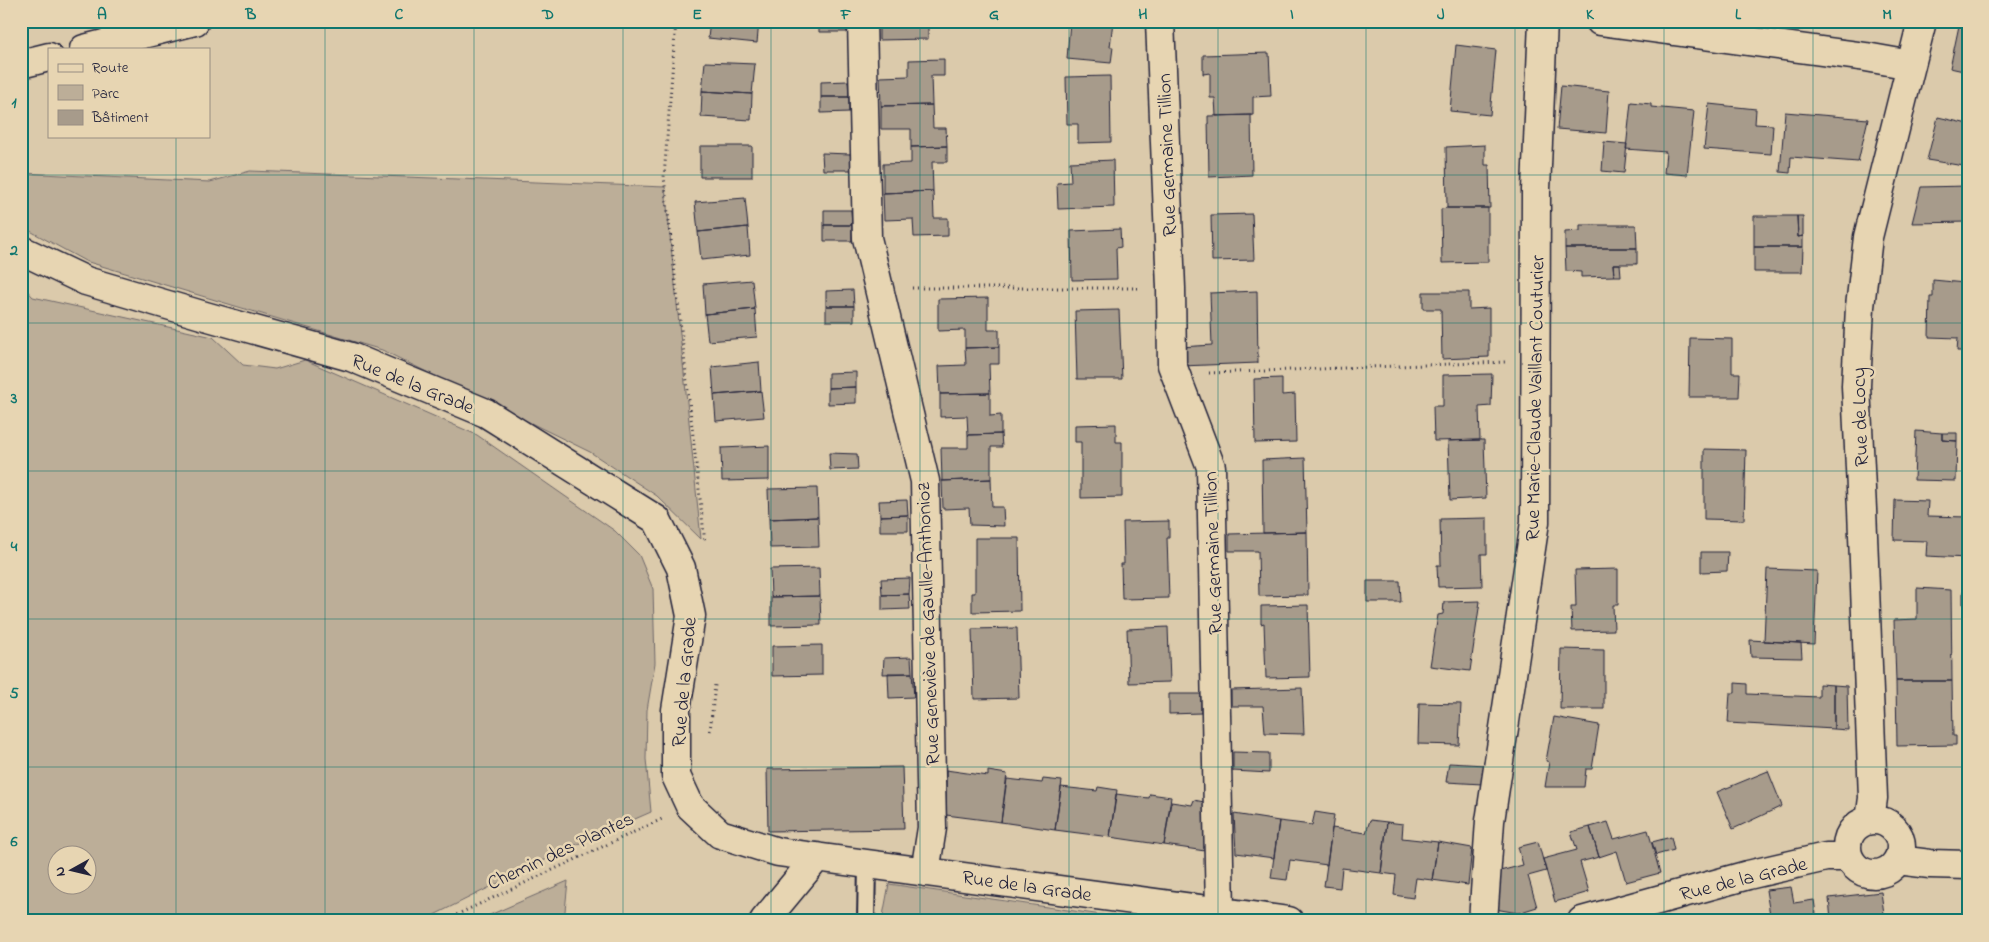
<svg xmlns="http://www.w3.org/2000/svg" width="1989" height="942" viewBox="0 0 1989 942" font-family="'Indie Flower',sans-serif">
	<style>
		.green { fill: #bcae98; stroke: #6f686a; fill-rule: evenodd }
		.building { fill: #a79b8b; stroke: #22223b }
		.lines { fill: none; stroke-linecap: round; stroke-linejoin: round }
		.lane-casing { stroke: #22223b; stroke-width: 20 }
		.street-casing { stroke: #22223b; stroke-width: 31 }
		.path { stroke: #22223b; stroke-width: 3; stroke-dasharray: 1 4; stroke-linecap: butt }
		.lane { stroke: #e7d5b2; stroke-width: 16 }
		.street { stroke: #e7d5b2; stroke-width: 28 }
		.grid { fill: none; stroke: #0f766e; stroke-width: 1; stroke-opacity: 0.55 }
		.labels { text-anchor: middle; stroke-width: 5; stroke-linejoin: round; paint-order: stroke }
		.street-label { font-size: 20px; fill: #22223b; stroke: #e7d5b2 }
		.neatline { fill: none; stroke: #0f766e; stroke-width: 2 }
		.grid-label { font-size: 16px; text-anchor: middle; font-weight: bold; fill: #0f766e }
	</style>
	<rect width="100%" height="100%" fill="#dbcaab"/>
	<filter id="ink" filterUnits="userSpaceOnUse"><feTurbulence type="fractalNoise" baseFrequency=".02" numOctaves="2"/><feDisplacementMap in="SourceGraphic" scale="10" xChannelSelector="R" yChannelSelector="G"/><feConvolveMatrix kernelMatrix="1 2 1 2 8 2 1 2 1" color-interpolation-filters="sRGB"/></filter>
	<g filter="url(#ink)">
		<path class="green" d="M250 171 665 187 701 539 657 496 590 452 382 350 85 261 21 226V173L210 182Z
			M21 284 33 297 213 337 243 365 275 369 305 360 477 435 615 531 639 555 653 589 655 663 647 710 646 759 651 812 571 847 422 921H21ZM88 854V884H58V854Z
			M568 881 564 921H476Z
			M889 884 1143 921H882Z"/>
		<path class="building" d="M710 21H759L757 43 708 38Z
			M819 21H847V32H819Z
			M879 21H928V39L879 40Z
			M1070 21H1113L1110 47H1113L1111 63 1067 59Z
			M1968 21V72L1950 68 1960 21Z
			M1456 45 1496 50 1490 115 1450 111Z
			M1269 53 1271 96 1253 97V115L1216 116 1215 98H1210V73L1203 74V55Z
			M944 59V76H931L932 105 881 106 880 77 909 76V60Z
			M705 62 755 64 752 94 702 91Z
			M1110 76 1111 142 1078 143V124H1067L1066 77Z
			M848 81 849 97H821V82Z
			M1561 86 1609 91 1606 133 1557 129Z
			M702 91 752 94 751 120 701 117Z
			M821 97H849V112L821 113Z
			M1631 102 1651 104V107L1694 111 1687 175 1664 173 1666 152 1626 149Z
			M1709 104 1756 109 1755 124 1773 125 1771 154 1704 149Z
			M932 105 933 128H946L947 146 911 147V129H881V106Z
			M1785 112 1868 119 1858 162 1791 157 1790 173 1780 172Z
			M1251 115 1252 175 1209 177 1208 116Z
			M1938 117 1968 124V147L1964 166 1927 160Z
			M1604 142 1627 144 1624 173 1602 171Z
			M1485 145V165H1489L1490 208H1447L1446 147Z
			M700 146H752V177H700Z
			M947 146V162H932L933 191 883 193V164L911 163V147Z
			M822 153 851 154V170H823Z
			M1113 160 1114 207 1058 209 1057 183 1071 182 1070 162Z
			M1968 186V222L1912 223 1921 187Z
			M933 191 934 218H948V236L914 237 913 219 884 220 883 193Z
			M745 198 748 227 698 232 695 202Z
			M1447 208H1488V262L1442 263 1441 209Z
			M824 210H851L852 225H824Z
			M1252 214 1254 260 1212 261 1211 215Z
			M1754 216H1797L1798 237 1803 236V247H1754Z
			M1797 216H1803V236L1798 237Z
			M824 225H852V241H824Z
			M1580 225H1636L1637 248H1565V232L1580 231Z
			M748 227 750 255 701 260 698 232Z
			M1120 229 1121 247 1116 248 1117 279 1072 280 1071 231Z
			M1754 247H1803L1802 272H1754Z
			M1565 248H1637V264H1613L1614 276 1581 277V272L1566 271Z
			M1613 264H1620L1621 276H1614Z
			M752 280 755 309 705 314 703 284Z
			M1933 280 1965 283V291H1968V351H1957L1958 338 1929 337 1930 297H1933Z
			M853 290 854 306H826V291Z
			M1257 291 1258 363 1181 366V347L1212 345 1210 293Z
			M1423 292H1469V309L1489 308V357L1442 359 1441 309H1423Z
			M988 298V330H999V347L965 348V330L938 331V299Z
			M826 306H854V321H826Z
			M755 309 757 337 708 341 705 314Z
			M1119 310 1122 379H1077L1075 311Z
			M1690 338 1732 339V373H1740L1739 397H1689Z
			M999 347V364H989L990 393 940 394 939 366 966 365 965 348Z
			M759 362 761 391 714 395 712 367Z
			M856 372V387L828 388V373Z
			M1492 374 1491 406 1479 407 1480 440 1434 441 1433 406H1443V375Z
			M1282 378V395L1295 394 1296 442 1255 443 1254 379Z
			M856 387V403L828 404V388Z
			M761 391 764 417 716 421 714 395Z
			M990 393V416L1001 415V434L968 435 967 416 940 417V394Z
			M1116 424V442H1122V497L1081 498V442H1075V425Z
			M1916 431 1942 433V440L1957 441 1956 481 1914 480Z
			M1942 433H1957V441L1942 440Z
			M1001 434 1002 447H991V479L942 481 941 448H968V435Z
			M1480 440H1484L1486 498 1450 500 1448 441Z
			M769 446V480L722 481 721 448Z
			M1704 449 1746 450 1744 520 1704 519Z
			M829 453 857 454 858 469 830 470Z
			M1305 458 1307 532 1263 533 1262 460Z
			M991 479 992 507H1003L1004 526 970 525 969 508 943 509 942 481Z
			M817 488 818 517 769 519 768 489Z
			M907 500 908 515 880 516 879 501Z
			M1895 500 1928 501 1927 516 1968 517V558L1926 556 1927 541 1894 540Z
			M908 515V531H880V516Z
			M818 517 819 547 770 548 769 519Z
			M1487 518V554H1481L1482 586 1438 587 1437 565H1441L1440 519Z
			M1169 521V538H1167L1169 598 1122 599 1121 564H1124L1123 522Z
			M1307 532 1308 595 1259 596 1258 551H1229V534Z
			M975 538H1019L1020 611 972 612V593H975Z
			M1701 552H1728L1727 571 1701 572Z
			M819 568 820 596 771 597 770 569Z
			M1618 569V605H1613L1614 630 1572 631 1571 607H1576L1575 570Z
			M1767 569 1817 571 1814 644 1764 641Z
			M910 578 909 594 882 595 881 579Z
			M1367 581H1400L1401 602H1367Z
			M1917 588 1951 590 1952 681H1896L1894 620 1917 619Z
			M1963 591H1968V604H1963Z
			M909 594 910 609 882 610V595Z
			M820 596 821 625 771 626V597Z
			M1480 601 1470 671 1430 666 1438 615 1443 614 1444 602Z
			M1308 605 1310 677 1266 678 1264 623 1261 624V606Z
			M1168 627 1170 682 1129 683 1127 629Z
			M1017 628 1019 698 974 699 972 629Z
			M1750 640 1801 643 1802 658 1751 657Z
			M822 645V675L772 676V646Z
			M1561 649 1604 650V709H1560Z
			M911 657 912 673 883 674 884 658Z
			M888 673H912L914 697 889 698Z
			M1896 681H1952L1953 736H1956V745L1897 746Z
			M1735 683 1747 684V694L1819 697V684L1834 685V729L1728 723 1730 693H1735Z
			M1834 685 1847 686 1848 730 1834 729Z
			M1302 688 1304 734 1265 733 1263 706H1231V690Z
			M1169 694H1201V713L1169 714Z
			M1419 703 1461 704 1459 745 1418 744Z
			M1554 717 1599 725 1592 769H1586L1584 787H1545L1549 762 1546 761Z
			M1233 752 1269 753V773L1233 771Z
			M1449 763 1485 765 1482 784 1446 782Z
			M902 767 904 829 768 831 767 769Z
			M946 770 988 776V771L1007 774 1001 822 946 815Z
			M1768 771 1782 806 1733 829 1717 792Z
			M1007 779 1042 783 1043 779 1062 781 1055 830 1001 822Z
			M1061 787 1097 791 1098 787 1117 790 1110 837 1055 830Z
			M1116 794 1149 798 1150 794 1171 797 1164 845 1110 837Z
			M1194 800 1204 802 1205 851 1164 845 1171 802 1192 805Z
			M1315 812 1334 815 1327 865 1290 860 1287 880 1271 878 1279 821 1312 825Z
			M1234 814 1279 821 1274 858 1236 853Z
			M1370 820 1387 822 1381 873 1342 868 1340 888 1324 886 1332 828 1366 833Z
			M1387 822 1403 824 1402 838 1438 842 1432 880 1416 878 1413 898 1394 895 1396 875 1381 873Z
			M1608 822 1614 839 1648 830 1660 873 1626 882 1617 851 1599 857 1590 827Z
			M1590 827 1599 857 1580 862 1589 892 1555 902 1543 859 1577 850 1571 832Z
			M1671 837 1674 850 1656 855 1652 842Z
			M1438 842 1472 848 1468 885 1432 880Z
			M1538 842 1546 871 1528 876 1537 907 1518 913 1495 909 1500 871 1523 865 1518 847Z
			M1791 887 1794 903 1814 900 1817 921H1771L1766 890Z
			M1881 892 1885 921H1831L1829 898Z"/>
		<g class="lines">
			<defs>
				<path id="lane" d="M866 921 867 863"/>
				<path id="street" d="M862 21 867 238 925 481 932 828 925 872
					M1160 21 1171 288 1172 365 1211 467 1220 911
					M1600 21 1866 57 1911 65
					M84 49 195 21
					M21 64 49 57
					M21 250 86 281 205 316 351 357 486 413 657 520 681 568 691 616 676 710V776L690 806 720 834 778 852 1289 921
					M1847 847a27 27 0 1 1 54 0a27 27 0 1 1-54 0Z
					M1870 820 1873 798 1862 509 1856 386 1860 307 1868 237 1922 21
					M1898 860 1930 864 1968 865
					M764 921 817 857
					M1483 921 1490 821 1535 522 1536 190 1543 21
					M1582 921 1748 875 1826 857H1848"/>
			</defs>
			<use href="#lane" class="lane-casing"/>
			<use href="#street" class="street-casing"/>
			<path class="path" d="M676 21 664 177 705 543
				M912 288H1139
				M1209 373 1505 362
				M710 731 715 685
				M443 921 662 819"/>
			<use href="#lane" class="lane"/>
			<use href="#street" class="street"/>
		</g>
	</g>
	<path class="grid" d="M176 21V49M325 21V921M474 21V921M623 21V921M771 21V921M920 21V921M1069 21V921M1218 21V921M1366 21V921M1515 21V921M1664 21V921M1813 21V921M176 136V921M21 175H1968M21 323H1968M21 471H1968M21 619H1968M21 767H1968"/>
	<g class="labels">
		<g class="street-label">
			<text transform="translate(1166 155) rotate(-92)" y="7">Rue Germaine Tillion</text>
			<text transform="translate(413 383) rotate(22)" y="7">Rue de la Grade</text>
			<text transform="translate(1534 398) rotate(-89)" y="7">Rue Marie-Claude Vaillant Couturier</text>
			<text transform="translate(1859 417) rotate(-92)" y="7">Rue de Locy</text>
			<text transform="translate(1212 553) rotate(-92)" y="7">Rue Germaine Tillion</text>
			<text transform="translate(927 624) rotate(-92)" y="7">Rue Geneviève de Gaulle-Anthonioz</text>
			<text transform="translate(683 682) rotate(-85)" y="7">Rue de la Grade</text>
			<text transform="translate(560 850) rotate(-25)" y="7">Chemin des Plantes</text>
			<text transform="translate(1743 878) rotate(-14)" y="7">Rue de la Grade</text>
			<text transform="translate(1027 885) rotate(8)" y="7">Rue de la Grade</text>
		</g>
	</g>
	<rect width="1989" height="942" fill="none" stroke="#e7d5b2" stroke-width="55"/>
	<rect x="48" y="48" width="162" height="90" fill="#e7d5b2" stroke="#988d82"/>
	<rect x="58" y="64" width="25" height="8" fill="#e7d5b2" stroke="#988d82"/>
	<text x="92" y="72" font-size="15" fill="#22223b">Route</text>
	<rect x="58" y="85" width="25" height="15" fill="#bcae98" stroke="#988d82"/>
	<text x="92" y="98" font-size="15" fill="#22223b">Parc</text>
	<rect x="58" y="110" width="25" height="15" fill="#a79b8b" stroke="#988d82"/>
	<text x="92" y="122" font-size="15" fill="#22223b">Bâtiment</text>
	<g transform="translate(72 870) rotate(262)"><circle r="24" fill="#e7d5b2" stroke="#988d82"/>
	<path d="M0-4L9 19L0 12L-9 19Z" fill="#22223b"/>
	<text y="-8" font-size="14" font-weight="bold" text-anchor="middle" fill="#22223b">N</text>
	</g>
	<rect x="28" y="28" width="1934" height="886" class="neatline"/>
	<g class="grid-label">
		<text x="102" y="19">A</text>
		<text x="251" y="19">B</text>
		<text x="399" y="19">C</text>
		<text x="548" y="19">D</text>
		<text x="697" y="19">E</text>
		<text x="846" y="19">F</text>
		<text x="994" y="19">G</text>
		<text x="1143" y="19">H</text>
		<text x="1292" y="19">I</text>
		<text x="1441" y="19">J</text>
		<text x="1590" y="19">K</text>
		<text x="1738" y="19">L</text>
		<text x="1887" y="19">M</text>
		<text x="14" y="107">1</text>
		<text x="14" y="255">2</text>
		<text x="14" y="403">3</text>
		<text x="14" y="551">4</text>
		<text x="14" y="698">5</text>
		<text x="14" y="846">6</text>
	</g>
</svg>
